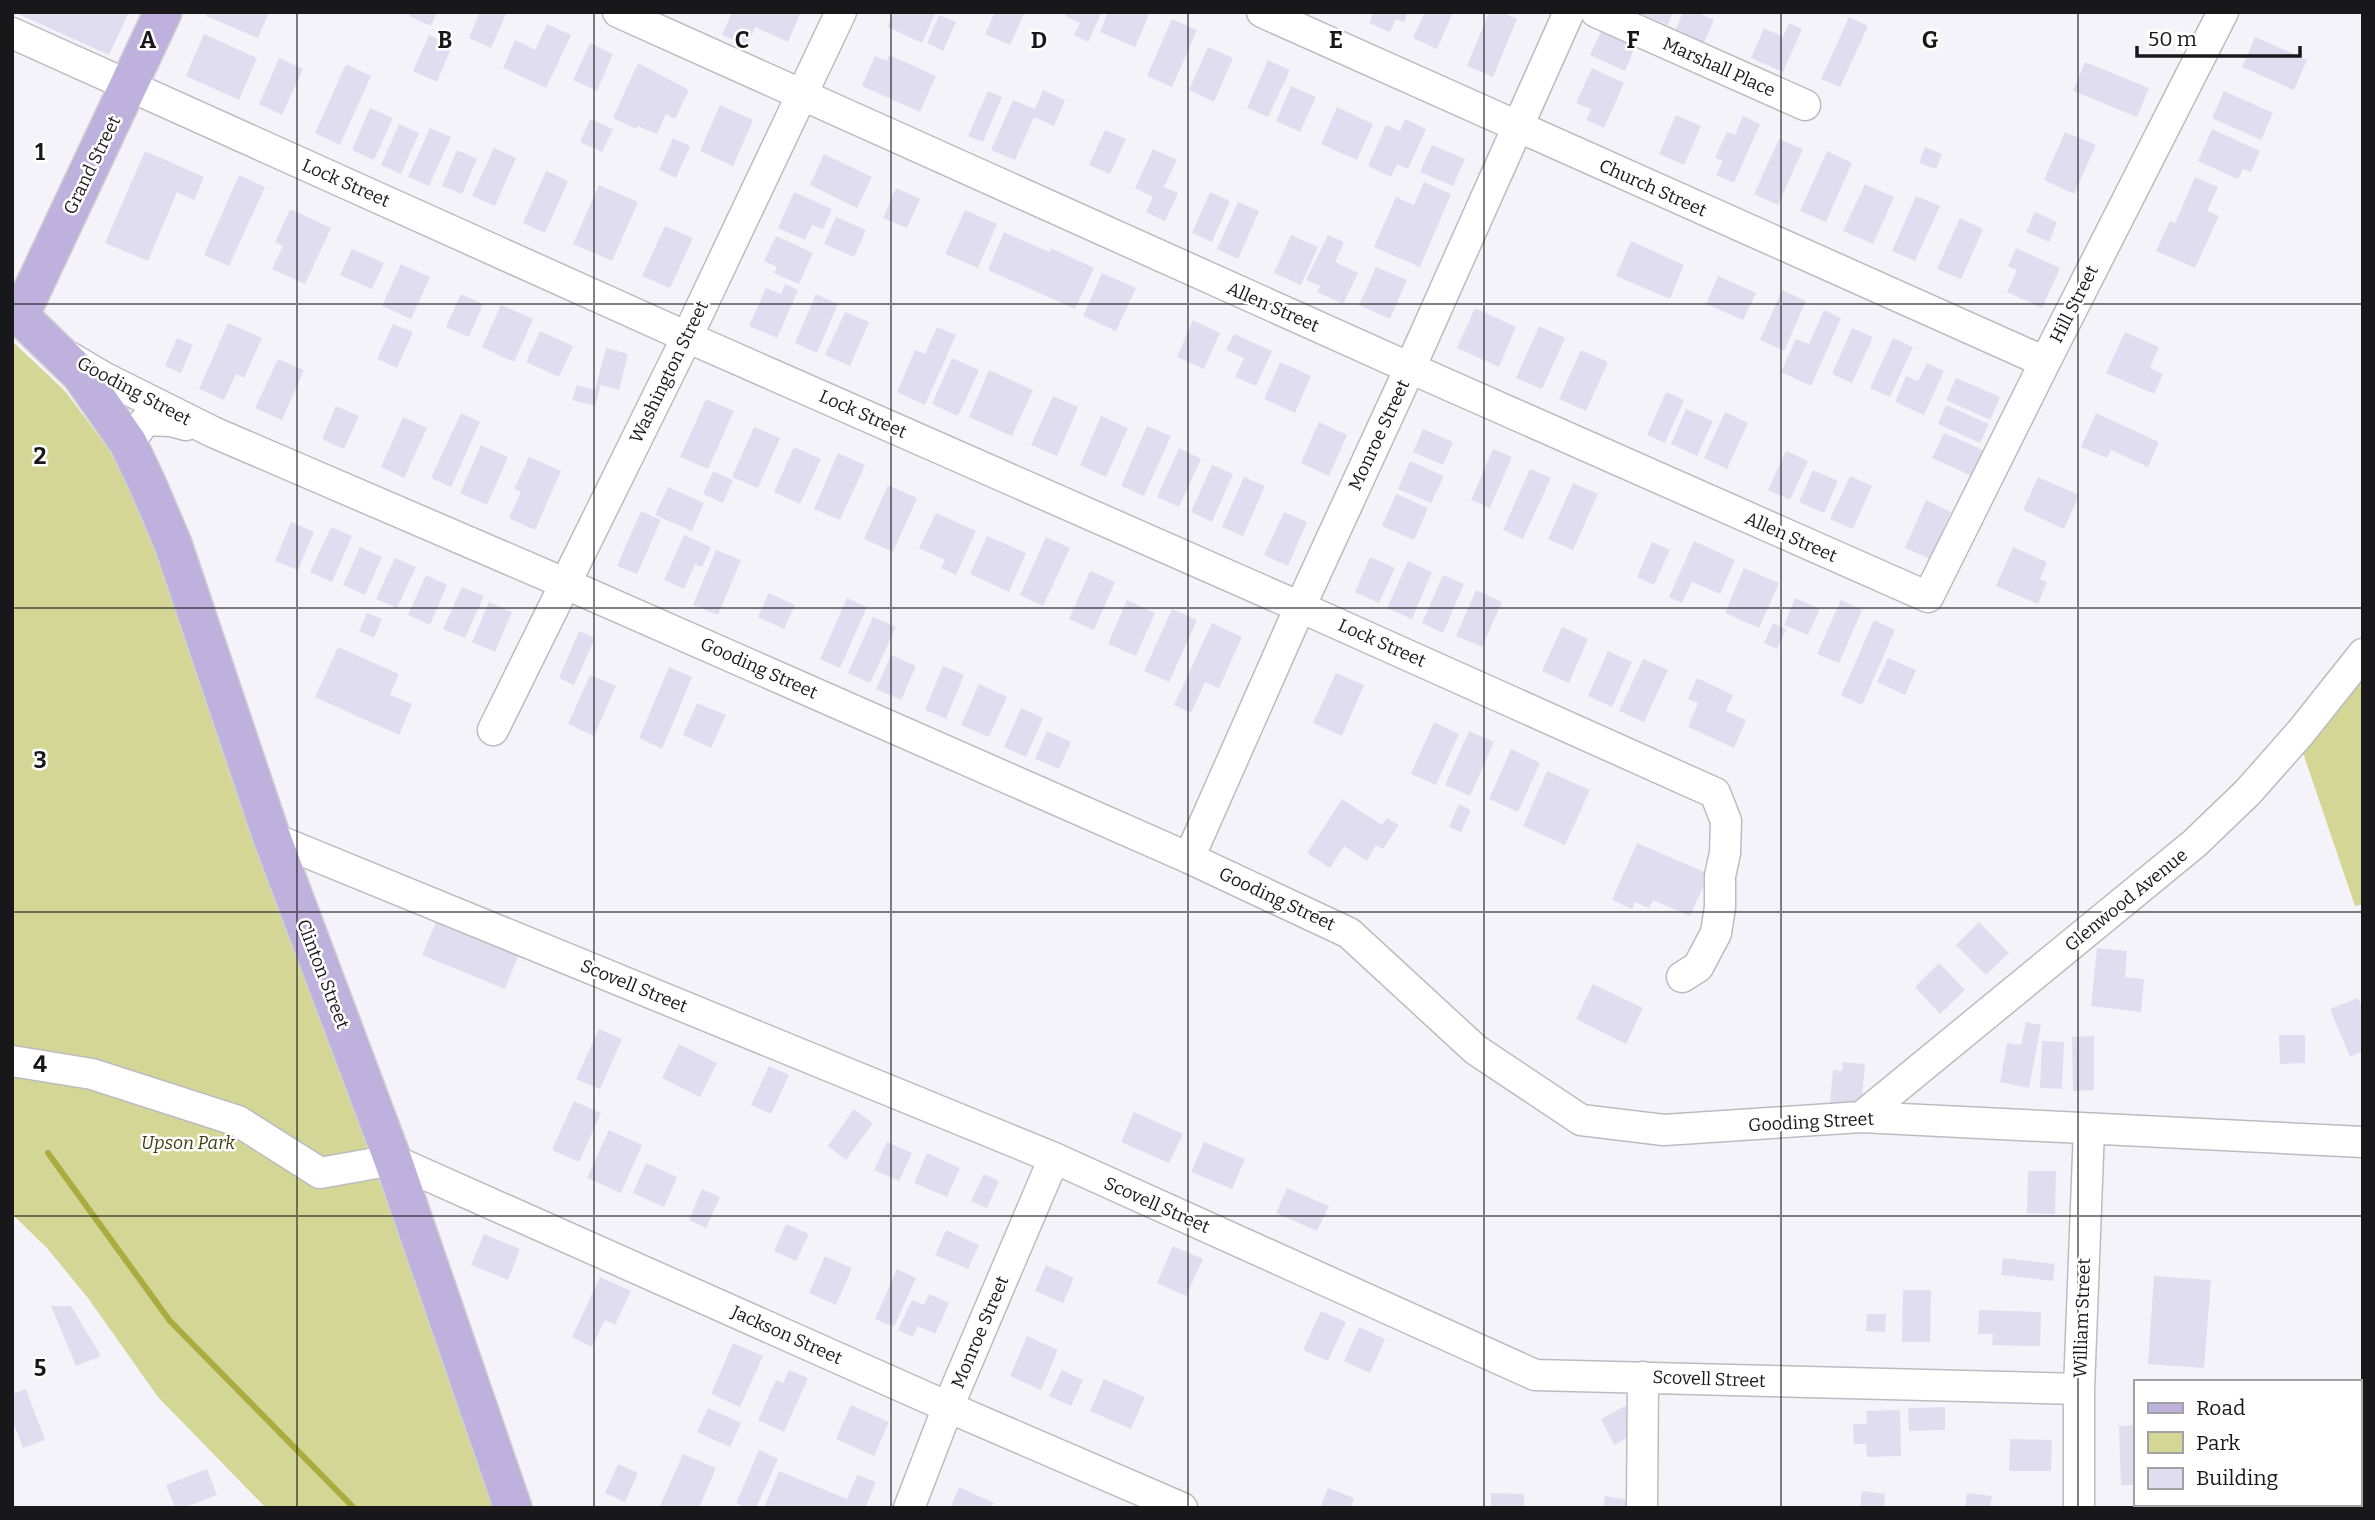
<svg xmlns="http://www.w3.org/2000/svg" width="2375" height="1520" viewBox="0 0 2375 1520" font-family="Bitter,serif">
	<style>
		.green { fill: #d4d695 }
		.lines { fill: none; stroke-linecap: round; stroke-linejoin: round }
		.stream { stroke: #abab40; stroke-width: 6 }
		.building { fill: #e1ddf0 }
		.minor-casing { stroke: #bcbbc1; stroke-width: 33 }
		.major-casing { stroke: #d1d1d1; stroke-width: 40 }
		.minor { stroke: #fff; stroke-width: 30 }
		.major { stroke: #beb1dd; stroke-width: 37 }
		.grid { fill: none; stroke: #181719; stroke-width: 2; stroke-opacity: 0.55 }
		.labels { text-anchor: middle; stroke-width: 5; stroke-linejoin: round; paint-order: stroke }
		.street-label { font-size: 18px; fill: #181719; stroke: #fff }
		.park-label { font-size: 18px; font-style: italic; fill: #3e3e12; stroke: #fff }
		.grid-label { font-size: 23px; text-anchor: middle; font-weight: bold; fill: #181719; stroke: #fff; stroke-width: 5; stroke-linejoin: round; paint-order: stroke }
	</style>
	<rect width="100%" height="100%" fill="#f4f3fa"/>
	<path class="green" d="M12 341 65 391 107 447 145 513 510 1508H266L158 1397 88 1298 47 1248 13 1215Z
		M2363 666V904L2355 906 2301 747Z"/>
	<g class="lines">
		<path class="stream" d="M48 1153 170 1321 354 1508"/>
	</g>
	<path class="building" d="M14 12H129L109 55Z
		M208 12H269L258 38 206 16Z
		M411 12H437L431 26 409 16Z
		M480 12H507L491 48 469 38Z
		M732 12 750 14 801 12 788 42 755 27 747 46 722 35Z
		M894 12H936L922 43 887 27Z
		M995 12 1024 14 1010 45 985 34Z
		M1067 12H1102L1088 42 1074 35 1080 23 1065 16Z
		M1108 12H1150L1135 47 1100 32Z
		M1374 12H1408L1404 22 1396 19 1390 32 1369 23Z
		M1425 12H1453L1437 49 1413 38Z
		M1489 12H1501L1517 19 1493 77 1467 66Z
		M1637 12H1673L1668 25Z
		M1683 12H1696L1714 20 1701 49 1673 36Z
		M939 15 956 22 943 51 927 43Z
		M1849 17 1868 26 1840 87 1821 79Z
		M1172 19 1197 30 1172 87 1147 76Z
		M1789 23 1802 29 1783 72 1751 58 1764 28 1783 37Z
		M547 24 571 35 546 88 503 68 515 40 535 50Z
		M1604 25 1638 40 1625 71 1590 55Z
		M204 34 257 58 239 100 186 76Z
		M429 35 452 46 437 82 413 71Z
		M2255 37 2307 60 2294 90 2242 67Z
		M590 43 613 54 597 91 573 80Z
		M1208 47 1233 58 1214 102 1189 90Z
		M889 55 936 76 920 112 862 86 875 56 887 61Z
		M279 58 303 69 282 115 259 104Z
		M1268 60 1290 70 1268 117 1247 108Z
		M2085 62 2149 88 2137 117 2073 91Z
		M638 63 689 90 675 119 666 114 657 134 638 126 636 129 613 118Z
		M346 64 371 76 340 145 315 133Z
		M1592 68 1624 83 1604 128 1586 120 1591 109 1576 103Z
		M1291 86 1316 97 1300 132 1276 121Z
		M1043 90 1065 100 1054 126 1034 117 1015 160 991 150 1013 100 1035 109Z
		M988 91 1002 97 983 142 968 136Z
		M2224 91 2273 113 2261 140 2212 118Z
		M720 105 753 120 733 166 700 151Z
		M1337 107 1373 124 1357 160 1321 144Z
		M370 108 393 118 374 160 352 150Z
		M1676 115 1701 126 1684 165 1659 154Z
		M1743 116 1760 124 1734 183 1716 175 1723 161 1715 158 1727 132 1735 135Z
		M590 119 613 129 602 152 580 142Z
		M1405 119 1426 129 1408 169 1397 164 1391 177 1368 166 1386 125 1400 131Z
		M399 124 419 133 401 174 381 165Z
		M430 128 451 137 429 186 408 177Z
		M2212 129 2260 151 2251 172 2243 169 2238 179 2198 161Z
		M1105 130 1126 139 1110 174 1089 165Z
		M2065 132 2096 145 2074 194 2044 180Z
		M673 138 690 146 676 178 659 170Z
		M1779 139 1803 149 1778 205 1754 194Z
		M1432 145 1465 159 1453 186 1420 172Z
		M1925 147 1942 154 1936 169 1919 163Z
		M494 148 516 158 495 206 472 196Z
		M1153 149 1177 160 1164 187 1178 193 1165 221 1146 212 1153 197 1135 188Z
		M457 150 477 159 462 194 442 186Z
		M145 151 204 177 194 200 177 192 148 261 105 243Z
		M1827 151 1852 163 1826 222 1800 211Z
		M824 154 872 177 857 208 810 185Z
		M546 171 568 181 545 233 523 223Z
		M239 175 265 187 229 266 204 255Z
		M2195 177 2218 187 2207 211 2219 216 2195 268 2156 251 2170 221 2175 223Z
		M1424 182 1451 194 1420 267 1374 247 1396 197 1414 205Z
		M1865 184 1894 197 1873 244 1843 231Z
		M599 185 638 202 612 261 573 244Z
		M896 188 920 199 907 228 883 218Z
		M794 192 832 209 823 229 812 225 805 240 778 228Z
		M1210 192 1230 201 1212 242 1192 233Z
		M1916 196 1940 206 1915 261 1892 251Z
		M1238 202 1259 211 1238 259 1217 249Z
		M290 209 331 228 305 284 272 269 283 246 275 242Z
		M965 210 997 224 978 268 945 254Z
		M2035 212 2057 222 2049 242 2026 232Z
		M836 217 866 230 854 257 824 244Z
		M1960 218 1983 229 1961 279 1937 269Z
		M665 226 693 238 670 288 642 276Z
		M1004 232 1049 252 1051 248 1094 268 1075 309 988 270Z
		M1291 235 1318 247 1301 285 1274 273Z
		M1328 235 1344 242 1335 262 1358 273 1343 304 1317 292 1320 286 1306 280Z
		M776 236 813 253 799 284 774 273 777 267 764 261Z
		M1631 241 1684 265 1670 299 1616 276Z
		M2016 248 2060 268 2042 308 2007 292 2017 270 2008 266Z
		M352 249 384 263 372 289 340 275Z
		M401 264 430 277 411 319 382 306Z
		M1376 267 1407 280 1390 319 1359 305Z
		M1102 273 1136 288 1116 331 1083 316Z
		M1718 276 1756 293 1743 320 1706 304Z
		M785 284 798 290 777 338 749 326 766 288 781 294Z
		M1782 290 1806 301 1784 351 1760 340Z
		M461 294 483 304 469 337 446 327Z
		M816 294 838 304 817 353 795 343Z
		M501 305 533 319 514 362 482 347Z
		M1475 308 1516 327 1499 367 1457 348Z
		M1824 310 1841 318 1811 386 1781 372 1796 339 1809 344Z
		M845 312 869 322 850 366 825 355Z
		M1193 320 1220 333 1204 369 1177 357Z
		M228 323 262 338 244 378 236 374 224 400 199 389Z
		M393 324 413 332 397 368 377 359Z
		M1539 326 1565 338 1542 389 1516 378Z
		M937 327 956 335 925 405 897 392 915 350 925 354Z
		M1852 328 1873 337 1852 383 1832 374Z
		M540 331 573 346 559 377 526 362Z
		M2125 332 2159 347 2150 368 2163 374 2154 394 2106 373Z
		M1234 334 1272 351 1256 386 1235 377 1244 358 1226 350Z
		M177 338 193 345 181 373 165 366Z
		M1893 338 1913 347 1890 397 1870 388Z
		M606 348 628 354 619 390 601 385 595 406 572 400 577 385 595 390Z
		M1581 350 1608 362 1586 411 1559 399Z
		M952 358 979 370 958 416 932 404Z
		M278 359 304 370 282 420 255 408Z
		M1280 362 1311 376 1295 413 1264 399Z
		M1927 363 1944 371 1924 415 1895 402 1906 376 1918 381Z
		M989 370 1033 390 1012 436 969 417Z
		M1956 378 2000 397 1990 420 1946 400Z
		M1666 392 1684 400 1665 443 1647 435Z
		M1053 396 1078 407 1057 456 1031 445Z
		M706 399 734 411 708 469 680 457Z
		M1946 405 1989 424 1980 443 1938 424Z
		M336 406 359 416 344 449 322 439Z
		M1686 409 1713 421 1697 456 1671 444Z
		M1725 412 1748 423 1727 469 1704 458Z
		M461 413 480 422 451 487 431 478Z
		M2096 413 2159 442 2148 467 2111 450 2107 458 2081 447Z
		M1101 416 1128 428 1106 477 1080 465Z
		M403 417 427 428 404 478 381 467Z
		M1319 422 1347 435 1329 476 1301 463Z
		M1147 426 1171 436 1144 496 1121 486Z
		M754 427 780 438 758 488 732 477Z
		M1423 429 1453 442 1443 465 1413 452Z
		M1944 433 1983 450 1972 476 1932 458Z
		M481 445 508 457 487 505 460 493Z
		M794 447 821 459 800 504 774 492Z
		M1179 448 1201 459 1179 507 1157 497Z
		M1493 449 1512 457 1490 508 1471 500Z
		M1786 451 1808 461 1790 500 1768 490Z
		M838 453 865 465 840 520 814 509Z
		M529 457 561 471 535 530 509 518 521 492 514 489Z
		M1410 461 1444 476 1431 503 1398 489Z
		M1212 465 1233 474 1212 522 1191 512Z
		M1530 469 1551 478 1523 539 1503 530Z
		M1813 470 1838 481 1824 513 1799 502Z
		M713 471 733 480 723 503 703 494Z
		M1850 476 1872 486 1853 529 1830 519Z
		M1244 477 1265 486 1243 536 1222 527Z
		M2038 477 2079 495 2064 529 2023 510Z
		M1573 483 1598 494 1573 550 1548 539Z
		M888 485 917 498 893 552 864 539Z
		M668 487 704 503 692 531 655 515Z
		M1396 494 1428 508 1414 540 1382 526Z
		M1926 500 1951 512 1930 559 1905 548Z
		M641 511 661 520 637 574 617 566Z
		M1284 512 1307 522 1288 566 1264 555Z
		M936 513 976 531 956 575 941 568 945 560 919 548Z
		M291 522 314 532 298 570 275 561Z
		M331 527 352 536 332 582 310 572Z
		M684 535 711 547 702 567 695 564 684 589 664 580Z
		M987 536 1026 553 1009 592 970 574Z
		M1046 537 1070 548 1043 606 1020 595Z
		M1694 541 1735 560 1720 594 1692 582 1682 603 1669 597Z
		M1652 542 1670 550 1654 585 1637 577Z
		M360 547 382 557 365 595 343 585Z
		M2013 547 2047 562 2040 579 2047 582 2038 604 1996 586Z
		M716 550 741 560 718 615 693 605Z
		M1370 557 1395 568 1379 603 1355 592Z
		M395 558 416 567 397 608 376 599Z
		M1408 561 1432 572 1412 619 1387 608Z
		M1744 568 1779 583 1759 628 1725 613Z
		M1090 571 1115 582 1094 630 1069 619Z
		M426 575 447 585 430 625 408 615Z
		M1443 575 1464 584 1443 633 1422 623Z
		M462 587 484 596 465 638 443 629Z
		M1476 590 1502 602 1482 647 1456 636Z
		M769 593 795 605 784 629 758 617Z
		M847 598 867 607 840 668 820 659Z
		M1795 598 1820 609 1808 635 1784 625Z
		M1127 600 1155 613 1136 656 1108 644Z
		M1841 600 1862 610 1839 663 1817 654Z
		M489 602 512 612 495 652 472 642Z
		M1172 609 1197 620 1169 682 1144 671Z
		M367 613 382 619 374 638 359 631Z
		M873 617 896 627 870 683 848 673Z
		M1874 620 1895 630 1862 705 1841 695Z
		M1212 623 1242 637 1219 688 1205 682 1191 713 1174 705Z
		M1773 623 1786 629 1777 649 1764 643Z
		M1562 627 1588 639 1569 683 1542 671Z
		M579 631 595 638 574 685 559 678Z
		M338 647 399 674 390 695 412 704 399 735 315 697Z
		M1608 651 1632 662 1612 707 1588 696Z
		M891 655 916 666 901 700 876 689Z
		M1888 658 1916 670 1905 695 1877 682Z
		M1643 659 1668 670 1644 722 1619 711Z
		M943 666 964 675 946 719 925 710Z
		M669 667 692 677 662 749 639 738Z
		M1336 673 1364 685 1342 736 1313 723Z
		M590 675 616 686 594 736 568 724Z
		M1697 678 1733 695 1726 711 1746 720 1734 748 1688 727 1698 703 1688 699Z
		M979 684 1007 697 989 737 961 725Z
		M697 703 726 715 711 748 683 735Z
		M1021 708 1043 718 1026 757 1004 747Z
		M1434 722 1459 734 1436 785 1411 774Z
		M1047 731 1071 742 1059 769 1035 759Z
		M1469 731 1494 742 1470 796 1445 785Z
		M1511 749 1540 763 1518 812 1489 799Z
		M1547 771 1590 790 1565 845 1523 826Z
		M1342 799 1382 825 1387 818 1399 825 1383 849 1376 845 1367 861 1344 846 1330 868 1307 853Z
		M1459 804 1471 810 1461 832 1449 827Z
		M1637 843 1709 874 1690 916 1653 900 1649 908 1635 902 1632 909 1612 900Z
		M436 922 518 956 505 989 422 955Z
		M1979 922 2009 953 1986 975 1956 945Z
		M2097 948 2127 951 2125 977 2144 979 2141 1012 2091 1006Z
		M1939 963 1965 990 1940 1014 1915 987Z
		M1593 984 1643 1008 1626 1044 1576 1019Z
		M2358 998 2363 1008V1051L2350 1057 2330 1009Z
		M2026 1022 2041 1025 2029 1088 2000 1082 2007 1043 2021 1045Z
		M599 1029 622 1039 600 1089 576 1079Z
		M2279 1035H2305V1063L2280 1064Z
		M2094 1036V1090L2073 1091 2072 1037Z
		M2042 1041 2064 1042 2062 1089 2040 1088Z
		M679 1044 717 1063 700 1097 662 1078Z
		M1843 1062 1865 1064 1861 1106 1830 1103 1833 1070 1842 1071Z
		M769 1066 789 1075 771 1114 751 1105Z
		M574 1101 601 1113 579 1162 552 1150Z
		M854 1109 873 1123 846 1160 828 1146Z
		M1134 1112 1183 1134 1169 1163 1121 1142Z
		M609 1130 642 1145 621 1193 587 1178Z
		M887 1142 912 1153 899 1181 874 1170Z
		M1204 1142 1245 1159 1232 1189 1191 1172Z
		M927 1153 960 1168 947 1197 914 1183Z
		M646 1163 677 1177 664 1207 633 1193Z
		M2028 1171H2056L2055 1214 2027 1213Z
		M984 1174 999 1181 987 1208 971 1201Z
		M1287 1188 1329 1206 1317 1231 1276 1213Z
		M702 1189 720 1197 706 1228 689 1220Z
		M786 1224 809 1234 796 1261 774 1251Z
		M946 1230 979 1245 968 1269 935 1255Z
		M484 1234 520 1249 508 1280 471 1265Z
		M1173 1246 1203 1259 1186 1296 1157 1283Z
		M825 1256 852 1268 836 1305 809 1293Z
		M2003 1258 2055 1264 2053 1281 2001 1275Z
		M1046 1265 1074 1278 1063 1303 1035 1291Z
		M897 1269 916 1278 894 1327 875 1319Z
		M2154 1276 2211 1280 2204 1368 2148 1364Z
		M600 1277 631 1291 615 1325 605 1320 592 1347 572 1337Z
		M1903 1290H1931L1930 1342H1902Z
		M929 1294 949 1303 935 1334 918 1326 913 1337 898 1330 912 1300 924 1305Z
		M51 1306H71L101 1356 76 1366Z
		M1979 1310 2041 1312 2040 1346 1992 1345 1993 1334H1978Z
		M1321 1311 1346 1322 1328 1361 1303 1350Z
		M1867 1314H1886L1885 1332 1866 1331Z
		M1359 1327 1385 1339 1370 1373 1344 1361Z
		M1027 1336 1058 1350 1041 1390 1010 1376Z
		M733 1343 763 1356 740 1407 711 1394Z
		M789 1370 808 1378 784 1432 758 1420 776 1380 783 1383Z
		M1062 1370 1083 1380 1071 1406 1049 1396Z
		M1104 1379 1145 1397 1131 1429 1090 1411Z
		M26 1389 45 1440 23 1448 12 1419V1394Z
		M851 1405 889 1422 874 1456 836 1439Z
		M1625 1406 1638 1432 1614 1445 1601 1419Z
		M1945 1407V1430L1909 1431 1908 1408Z
		M708 1408 741 1423 730 1447 697 1432Z
		M1900 1410 1901 1456 1867 1457 1866 1444H1854L1853 1424H1867L1866 1411Z
		M2135 1425V1485H2121L2119 1426Z
		M2010 1439 2052 1440 2051 1471H2009Z
		M759 1450 778 1459 756 1508H747L736 1503Z
		M683 1454 716 1468 699 1508H663L660 1506Z
		M618 1464 638 1473 625 1502 605 1493Z
		M207 1469 217 1495 183 1508H175L166 1485Z
		M779 1471 847 1499 857 1475 876 1482 865 1508H764Z
		M959 1487 994 1503 991 1508H950Z
		M1328 1488 1354 1498 1350 1508H1320Z
		M1862 1491 1885 1494 1884 1508H1860Z
		M1491 1493 1524 1494V1508H1491Z
		M1967 1493 1992 1496 1990 1508H1965Z
		M1605 1496 1629 1500 1628 1508H1603Z
		M2134 1504H2184V1508H2134Z"/>
	<g class="lines">
		<defs>
			<path id="minor" d="M618 12 1410 368 1928 597 2045 362 2223 12
				M1262 12 2045 362
				M1596 12 1805 105
				M12 33 687 337 1300 607 1715 793 1726 821 1725 853 1720 876V907L1716 933 1698 967 1682 977
				M71 358 103 377 213 432 564 583 1189 858 1349 933 1476 1050 1581 1120 1664 1130 1861 1117 2363 1142
				M128 443 146 420 171 421 186 425
				M493 730 687 337 841 12
				M272 838 1054 1158 1535 1375 2079 1389
				M1189 858 1300 607 1410 368 1569 12
				M12 1061 92 1074 238 1121 320 1173 393 1160 948 1407 1182 1508
				M1861 1117 2195 843 2248 792 2301 732 2363 654
				M909 1508 948 1407 1054 1158
				M1642 1508 1643 1377
				M2079 1508V1389L2089 1129"/>
			<path id="major" d="M163 12 20 316 80 374 128 443 147 483 173 544 272 838 393 1160 513 1508"/>
		</defs>
		<use href="#minor" class="minor-casing"/>
		<use href="#major" class="major-casing"/>
		<use href="#minor" class="minor"/>
		<use href="#major" class="major"/>
	</g>
	<path class="grid" d="M297 12V1508M594 12V1508M891 12V1508M1188 12V1508M1484 12V1508M1781 12V1508M2078 12V1508M12 304H2363M12 608H2363M12 912H2363M12 1216H2363"/>
	<g class="labels">
		<g class="street-label">
			<text transform="translate(1719 67) rotate(24)" y="6">Marshall Place</text>
			<text transform="translate(92 165) rotate(-64)" y="6">Grand Street</text>
			<text transform="translate(346 183) rotate(24)" y="6">Lock Street</text>
			<text transform="translate(1653 188) rotate(24)" y="6">Church Street</text>
			<text transform="translate(2074 304) rotate(-63)" y="6">Hill Street</text>
			<text transform="translate(1273 307) rotate(24)" y="6">Allen Street</text>
			<text transform="translate(669 372) rotate(-64)" y="6">Washington Street</text>
			<text transform="translate(134 391) rotate(28)" y="6">Gooding Street</text>
			<text transform="translate(863 414) rotate(24)" y="6">Lock Street</text>
			<text transform="translate(1379 435) rotate(-65)" y="6">Monroe Street</text>
			<text transform="translate(1791 537) rotate(24)" y="6">Allen Street</text>
			<text transform="translate(1382 643) rotate(24)" y="6">Lock Street</text>
			<text transform="translate(759 668) rotate(24)" y="6">Gooding Street</text>
			<text transform="translate(1277 899) rotate(25)" y="6">Gooding Street</text>
			<text transform="translate(2126 900) rotate(-39)" y="6">Glenwood Avenue</text>
			<text transform="translate(323 974) rotate(69)" y="6">Clinton Street</text>
			<text transform="translate(634 986) rotate(22)" y="6">Scovell Street</text>
			<text transform="translate(1811 1122) rotate(-3)" y="6">Gooding Street</text>
			<text transform="translate(1157 1205) rotate(24)" y="6">Scovell Street</text>
			<text transform="translate(2082 1318) rotate(-88)" y="6">William Street</text>
			<text transform="translate(980 1332) rotate(-67)" y="6">Monroe Street</text>
			<text transform="translate(787 1335) rotate(24)" y="6">Jackson Street</text>
			<text transform="translate(1709 1379) rotate(2)" y="6">Scovell Street</text>
		</g>
		<g class="park-label">
			<text x="188" y="1149">Upson Park</text>
		</g>
	</g>
	<g class="grid-label">
		<text x="148" y="48">A</text>
		<text x="445" y="48">B</text>
		<text x="742" y="48">C</text>
		<text x="1039" y="48">D</text>
		<text x="1336" y="48">E</text>
		<text x="1633" y="48">F</text>
		<text x="1930" y="48">G</text>
		<text x="40" y="160">1</text>
		<text x="40" y="464">2</text>
		<text x="40" y="768">3</text>
		<text x="40" y="1072">4</text>
		<text x="40" y="1376">5</text>
	</g>
	<rect width="2375" height="1520" fill="none" stroke="#181719" stroke-width="28"/>
	<rect x="2134" y="1380" width="228" height="126" fill="#ffffff" stroke="#a3a2a3" stroke-width="2"/>
	<rect x="2148" y="1403" width="35" height="10" fill="#beb1dd" stroke="#a3a2a3" stroke-width="2"/>
	<text x="2196" y="1415" font-size="21" fill="#181719">Road</text>
	<rect x="2148" y="1432" width="35" height="21" fill="#d4d695" stroke="#a3a2a3" stroke-width="2"/>
	<text x="2196" y="1450" font-size="21" fill="#181719">Park</text>
	<rect x="2148" y="1468" width="35" height="21" fill="#e1ddf0" stroke="#a3a2a3" stroke-width="2"/>
	<text x="2196" y="1485" font-size="21" fill="#181719">Building</text>
	<path d="M2137 46v10h163v-10" fill="none" stroke="#181719" stroke-width="3.5"/>
	<text x="2148" y="46" font-size="21" fill="#181719" stroke="#ffffff" stroke-width="5" paint-order="stroke">50 m</text>
</svg>
